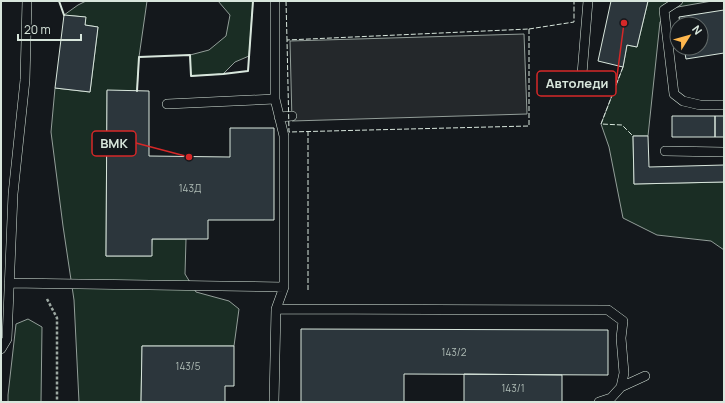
<svg xmlns="http://www.w3.org/2000/svg" width="725" height="403" viewBox="0 0 725 403" font-family="Manrope,sans-serif">
	<style>
		.green { fill: #1a2d24; stroke: #939e99 }
		.parking { fill: #24282b; stroke: #939e99 }
		.building { fill: #2c363c; stroke: #d8e6dc }
		.lines { fill: none; stroke-linecap: round; stroke-linejoin: round }
		.lane-casing { stroke: #d8e6dc; stroke-width: 10 }
		.path { stroke: #9da8a2; stroke-width: 2.5; stroke-dasharray: 3 2; stroke-linecap: butt }
		.lane { stroke: #14181c; stroke-width: 9 }
		.fence { stroke: #d8e6dc; stroke-width: 1; stroke-dasharray: 5 2; stroke-linecap: butt }
		.wall { stroke: #d8e6dc; stroke-width: 2 }
		.labels { text-anchor: middle; stroke-width: 3; stroke-linejoin: round; paint-order: stroke }
		.number-label { font-size: 10px; fill: #adbab4 }
		.leader { fill: none; stroke: #d62828; stroke-width: 1.5 }
		.callout-dot { fill: #d62828; stroke: #14181c; stroke-width: 1.5 }
		.callout { fill: #14181c; stroke: #d62828; stroke-width: 1.5 }
		.callout-label { font-size: 13px; text-anchor: middle; font-weight: bold; fill: #d8e6dc }
	</style>
	<rect width="100%" height="100%" fill="#14181c"/>
	<path class="green" d="M86 1H147L139 57 137 91H107L106 256H151L152 239H186L185 274 196 292 229 301 239 309 234 346H142L141 402H79L74 300 63 226 51 132 55 88 90 92 98 27 85 25V17L64 15 78 5Z
		M218 1H253L249 56 235 62 223 74 191 76 190 55 209 50 226 36 230 15Z
		M648 1H712L672 8 660 22 648 136H633L634 184 724 182V250L711 241 657 235 623 218 609 147 601 124 623 67 627 45 637 47Z
		M28 319 42 327 41 402H8V395L16 324Z"/>
	<path class="parking" d="M524 34 527 114 292 121 290 41Z"/>
	<path class="building" d="M611 1H648L637 47 627 45 623 67 598 61Z
		M724 10V53L686 59 684 48H701V24H680L679 17Z
		M64 15 86 17 85 25 98 27 90 92 55 88Z
		M107 90 149 91V156L230 157V128H274V220H208V239H152V256H106Z
		M672 116H715V137H672Z
		M715 116H724V137H715Z
		M633 136H648L649 167 724 165V182L634 184Z
		M301 329 608 330V375L404 374V402H301Z
		M142 346H234V386H225V402H141Z
		M464 374 562 375V402H464Z"/>
	<g class="lines">
		<defs>
			<path id="lane" d="M678 1 664 10 674 94 683 101 700 105H724
				M582 74 588 1
				M167 104 275 99
				M279 117 292 116
				M665 151 724 152
				M9 283 284 287
				M276 309 608 310 623 321 621 338 624 373 621 387 611 398 599 402
				M1 349 7 339 13 194 25 80 27 1
				M621 387 645 376
				M274 402 276 309 284 287V136L275 99V1"/>
		</defs>
		<use href="#lane" class="lane-casing"/>
		<path class="path" d="M47 299 57 318V402"/>
		<use href="#lane" class="lane"/>
		<path class="fence" d="M286 1 287 40
			M529 29V126L289 132 287 40Z
			M529 29 574 22V1
			M623 67 601 124 622 125 633 136
			M308 290V131"/>
		<path class="wall" d="M59 1 64 15
			M137 91 139 57 190 55 191 76 223 74 248 71 253 1"/>
	</g>
	<g class="labels">
		<g class="number-label">
			<text x="190" y="192">143Д</text>
			<text x="454" y="356">143/2</text>
			<text x="188" y="370">143/5</text>
			<text x="513" y="392">143/1</text>
		</g>
	</g>
	<path class="leader" d="M624 23L616 84M189 157L136 143"/>
	<g class="callout-dot">
		<circle cx="624" cy="23" r="4"/>
		<circle cx="189" cy="157" r="4"/>
	</g>
	<g class="callout">
		<rect x="537" y="71" width="79" height="25" rx="4"/>
		<rect x="92" y="131" width="44" height="25" rx="4"/>
	</g>
	<g class="callout-label">
		<text x="577" y="88">Автоледи</text>
		<text x="114" y="148">ВМК</text>
	</g>
	<rect width="725" height="403" fill="none" stroke="#d8e6dc" stroke-width="4"/>
	<g transform="translate(689 36) rotate(53)"><circle r="19" fill="#14181c" stroke="#626a69"/>
	<path d="M0-3L7 15L0 10L-7 15Z" fill="#ffb74d"/>
	<text y="-6" font-size="11" font-weight="bold" text-anchor="middle" fill="#d8e6dc">N</text>
	</g>
	<path d="M18 34v6h63v-6" fill="none" stroke="#d8e6dc" stroke-width="2"/>
	<text x="24" y="34" font-size="12" fill="#d8e6dc" stroke="#14181c" stroke-width="3" paint-order="stroke">20 m</text>
</svg>
